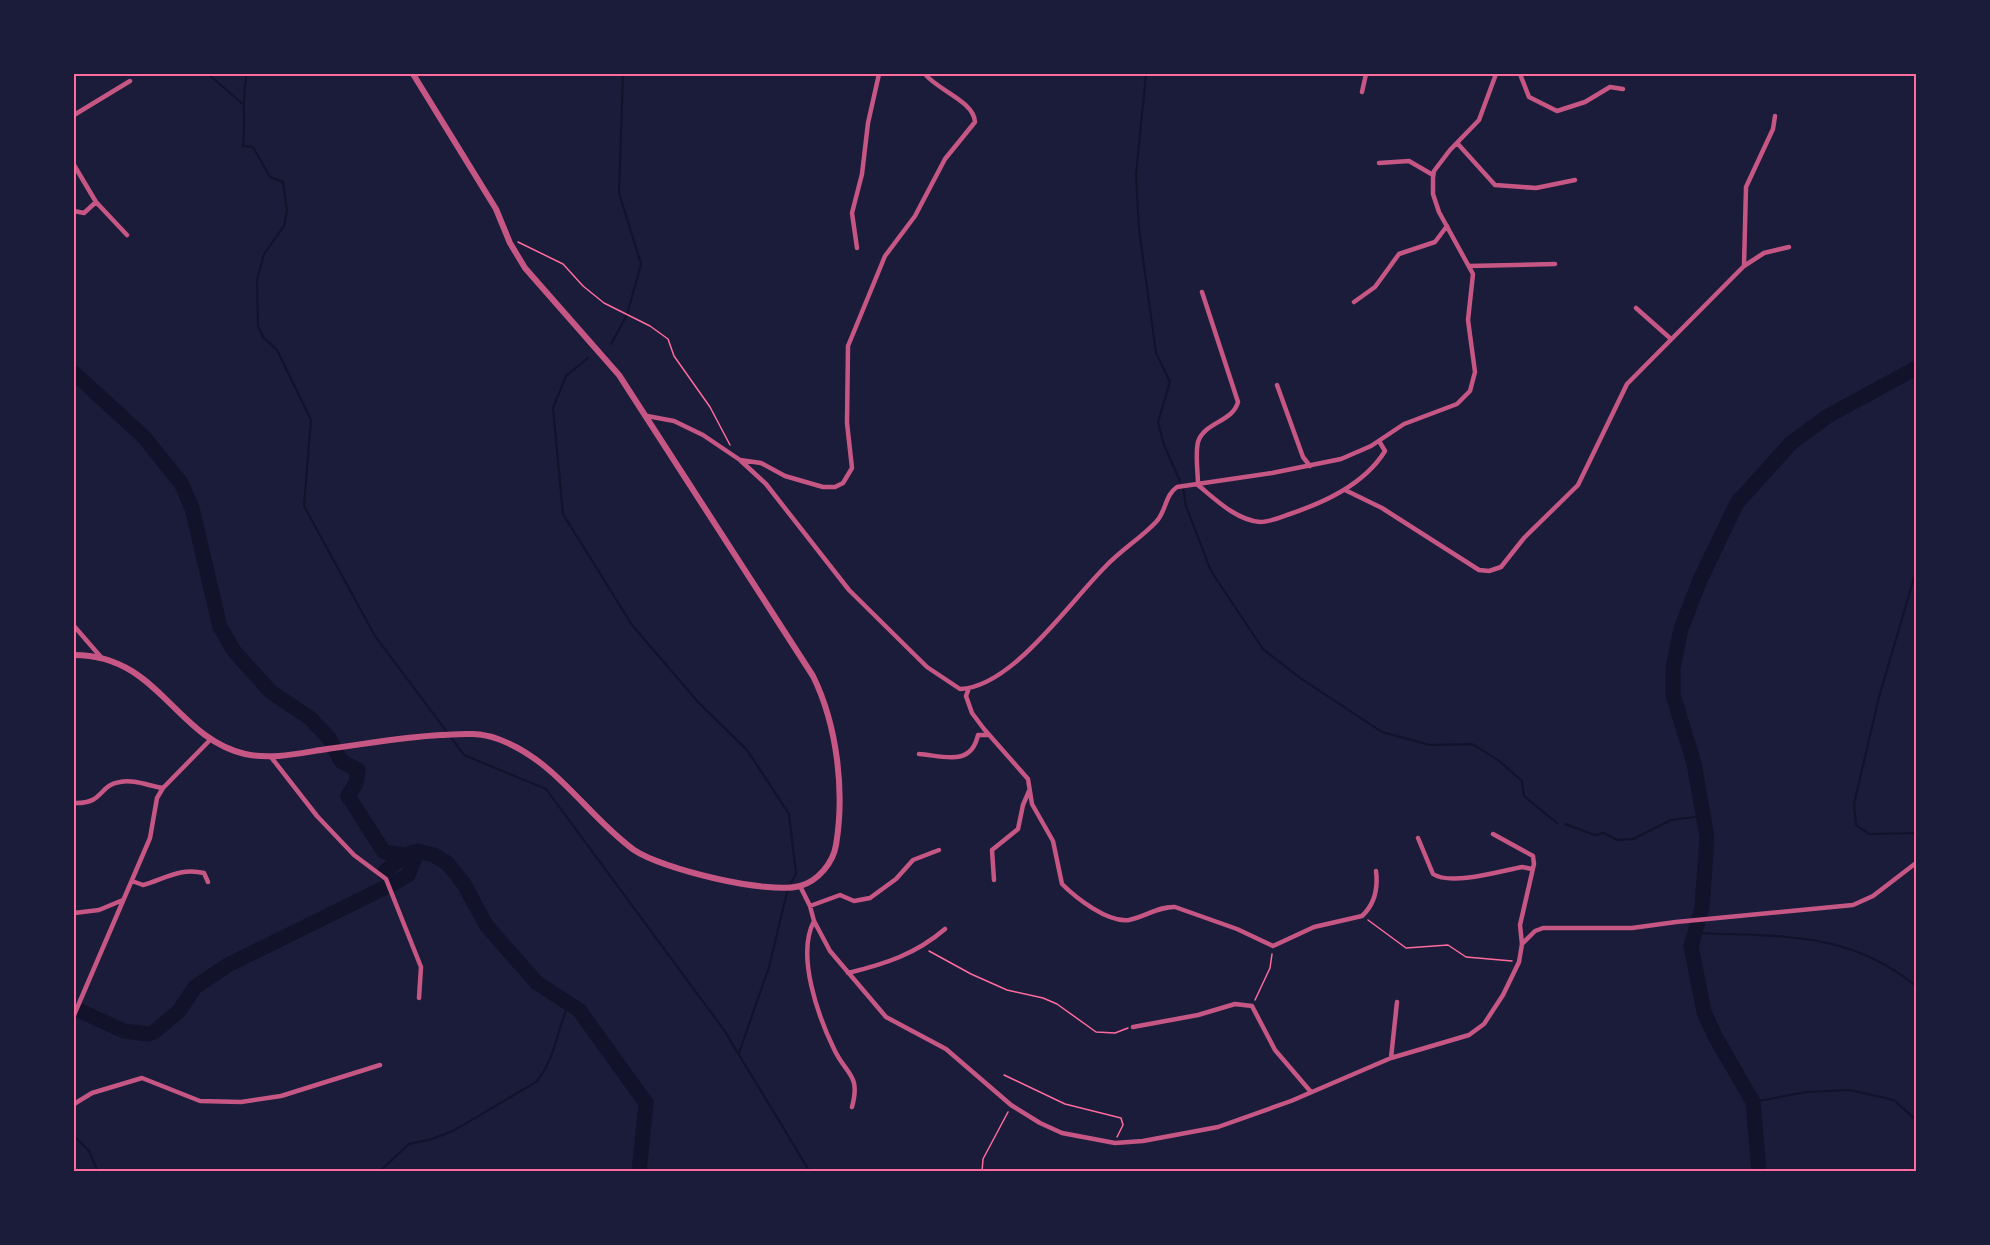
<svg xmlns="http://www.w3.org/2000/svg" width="1990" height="1245" viewBox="0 0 1990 1245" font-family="'Fira Sans Condensed',sans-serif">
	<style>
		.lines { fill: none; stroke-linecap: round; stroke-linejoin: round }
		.stream { stroke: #12122b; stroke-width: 2 }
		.river { stroke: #12122b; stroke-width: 15 }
		.path { stroke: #ff6b9d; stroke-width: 1.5 }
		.minor { stroke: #c65784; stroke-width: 4.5 }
		.tertiary { stroke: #c65784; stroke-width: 6 }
		.neatline { fill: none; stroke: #ff6b9d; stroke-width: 2 }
	</style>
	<rect width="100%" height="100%" fill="#1b1b3a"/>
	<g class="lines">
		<path class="stream" d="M208 74 244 105
			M247 74C241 97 246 122 243 146L253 147 270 177 283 182 287 211 284 226 264 254 257 280 258 326 263 337 277 350 311 420 304 506 375 636 447 732
			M1146 74 1136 175 1139 229 1156 353 1170 382 1158 422 1164 445 1180 481
			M611 344 627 315 641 264 619 193 623 74
			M588 358 566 376 553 408 563 514 632 625 698 702 747 750 789 814 796 874 788 888 769 967 739 1053
			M1183 488 1186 506 1211 571 1263 649 1300 678 1382 732 1430 745 1472 744 1498 760 1522 781 1524 796 1557 823
			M1916 571 1879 697 1854 804 1856 825 1869 834 1916 833
			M450 736 464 755 546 789 724 1030 810 1172
			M1565 824 1595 835 1604 833 1617 840 1633 839 1671 820 1703 816
			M1697 933C1780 937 1848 930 1916 986
			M1753 1102 1806 1092 1850 1090 1894 1100 1916 1120
			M74 1136 89 1151 98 1172
			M379 1172 409 1144 432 1139 453 1131 536 1082C555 1060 557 1030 569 1003"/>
		<path class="river" d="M74 373 143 436 181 483 192 508 220 627 234 651 271 692 310 718 329 738 341 761 358 770 356 783 348 796 384 852 405 855 418 851 434 855 447 863 464 884 486 925 537 983 579 1010 646 1103 639 1172
			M384 872 405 855
			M392 884 408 875 418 851
			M78 1010 124 1031 148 1034 154 1032 179 1011 195 987 228 965 386 887
			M1759 1172 1753 1102 1716 1038 1704 1012 1691 946 1702 908 1707 837 1694 763 1673 695V668L1681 629 1700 580 1737 503 1791 443 1828 416 1916 368"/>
		<path class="path" d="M518 242 563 264 583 286 604 303 650 326 668 339 674 356 710 407 730 445
			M1368 920 1406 948 1448 945 1466 957 1512 961
			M929 951 971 974 1007 990 1043 998 1057 1004 1096 1032 1115 1033 1128 1028
			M1255 1000 1270 968 1272 954
			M1004 1075 1065 1104 1121 1118 1123 1125 1117 1137
			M982 1172 983 1159 1008 1112"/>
		<path class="minor" d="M1520 74 1529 97 1557 111 1585 102 1610 87 1623 89
			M1362 92 1366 74
			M74 115 130 81
			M1458 144 1495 185 1536 188 1575 180
			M1379 163 1409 161 1433 175
			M74 165 96 202 127 235
			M74 211 84 213 96 202
			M857 248 852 213 862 174 868 123 879 74
			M1469 266 1555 264
			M1744 266 1746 187 1773 129 1775 116
			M1202 292 1238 402C1233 422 1204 422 1198 442 1195 455 1198 472 1198 485 1215 499 1236 520 1260 522 1269 522 1279 518 1287 515 1323 503 1364 485 1385 451L1379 441
			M1354 302 1375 287 1399 254 1435 242 1447 226
			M1636 308 1671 339
			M1277 385 1303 457 1310 466
			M647 416 674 421 703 435 740 460 761 463 785 476 823 487H835L843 483 852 468 847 423 848 346 885 256 915 216 945 159 975 122C974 101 937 90 925 74
			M740 460 766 484 849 590 927 667 960 689C1012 687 1068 604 1105 567 1121 550 1141 538 1156 522 1166 512 1165 495 1177 487L1272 473 1341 459 1371 446 1404 424 1457 404 1470 391 1475 372 1468 320 1473 274 1439 212 1433 194V178L1434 171 1450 150 1479 120 1496 74
			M1345 490 1382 508 1479 570 1489 571 1501 567 1524 538 1578 485 1627 384 1744 266 1764 253 1789 247
			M74 626 100 656
			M969 688 966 696 972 713 984 729 1028 779 1032 804 1053 841 1062 884C1076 898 1108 923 1129 920 1145 917 1159 906 1175 907L1237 929 1273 946 1314 927 1362 916C1375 904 1378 887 1376 871
			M919 754C944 756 971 767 978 735H988
			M271 757 317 816 354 855 386 879 421 967 419 998
			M74 803C105 804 98 785 120 782 134 779 149 786 163 788
			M1493 834 1533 856 1534 864 1520 925 1522 944
			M1418 838 1433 874C1451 886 1501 871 1522 867L1532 869
			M994 880 992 850 1018 829 1023 805 1029 791
			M132 881 143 885C164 879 181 867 204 873L208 882
			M800 886 810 906 814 921 830 951 886 1017 946 1049 1011 1105 1040 1123 1062 1133 1115 1143 1143 1141 1218 1127 1291 1101 1391 1058 1469 1035 1484 1024 1503 995 1519 962 1522 944 1535 931 1543 928H1632L1676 922 1853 905 1873 896 1916 863
			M810 906 840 895 854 901 870 898 896 879 913 860 939 850
			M74 913 99 910 123 900
			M814 921C796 955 818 1016 834 1049 846 1075 861 1074 852 1107
			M848 973C885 964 916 954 945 929
			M74 1015 150 838 157 798 163 788 211 739
			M1133 1027 1198 1015 1235 1004 1252 1006 1275 1050 1311 1092
			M1391 1058 1397 1002
			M74 1104 92 1093 142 1078 200 1101 241 1102 281 1096 380 1065"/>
		<path class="tertiary" d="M74 655C159 655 174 737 245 754 272 760 300 753 327 749 365 744 403 737 441 735 461 734 479 732 498 739 556 760 586 815 634 850 662 869 768 895 800 886 818 881 833 863 836 845 845 791 837 725 813 676L619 375 525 268 510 243 496 209 413 74"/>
	</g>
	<rect width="1990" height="1245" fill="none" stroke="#1b1b3a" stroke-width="150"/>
	<rect x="75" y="75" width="1840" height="1095" class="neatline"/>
</svg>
